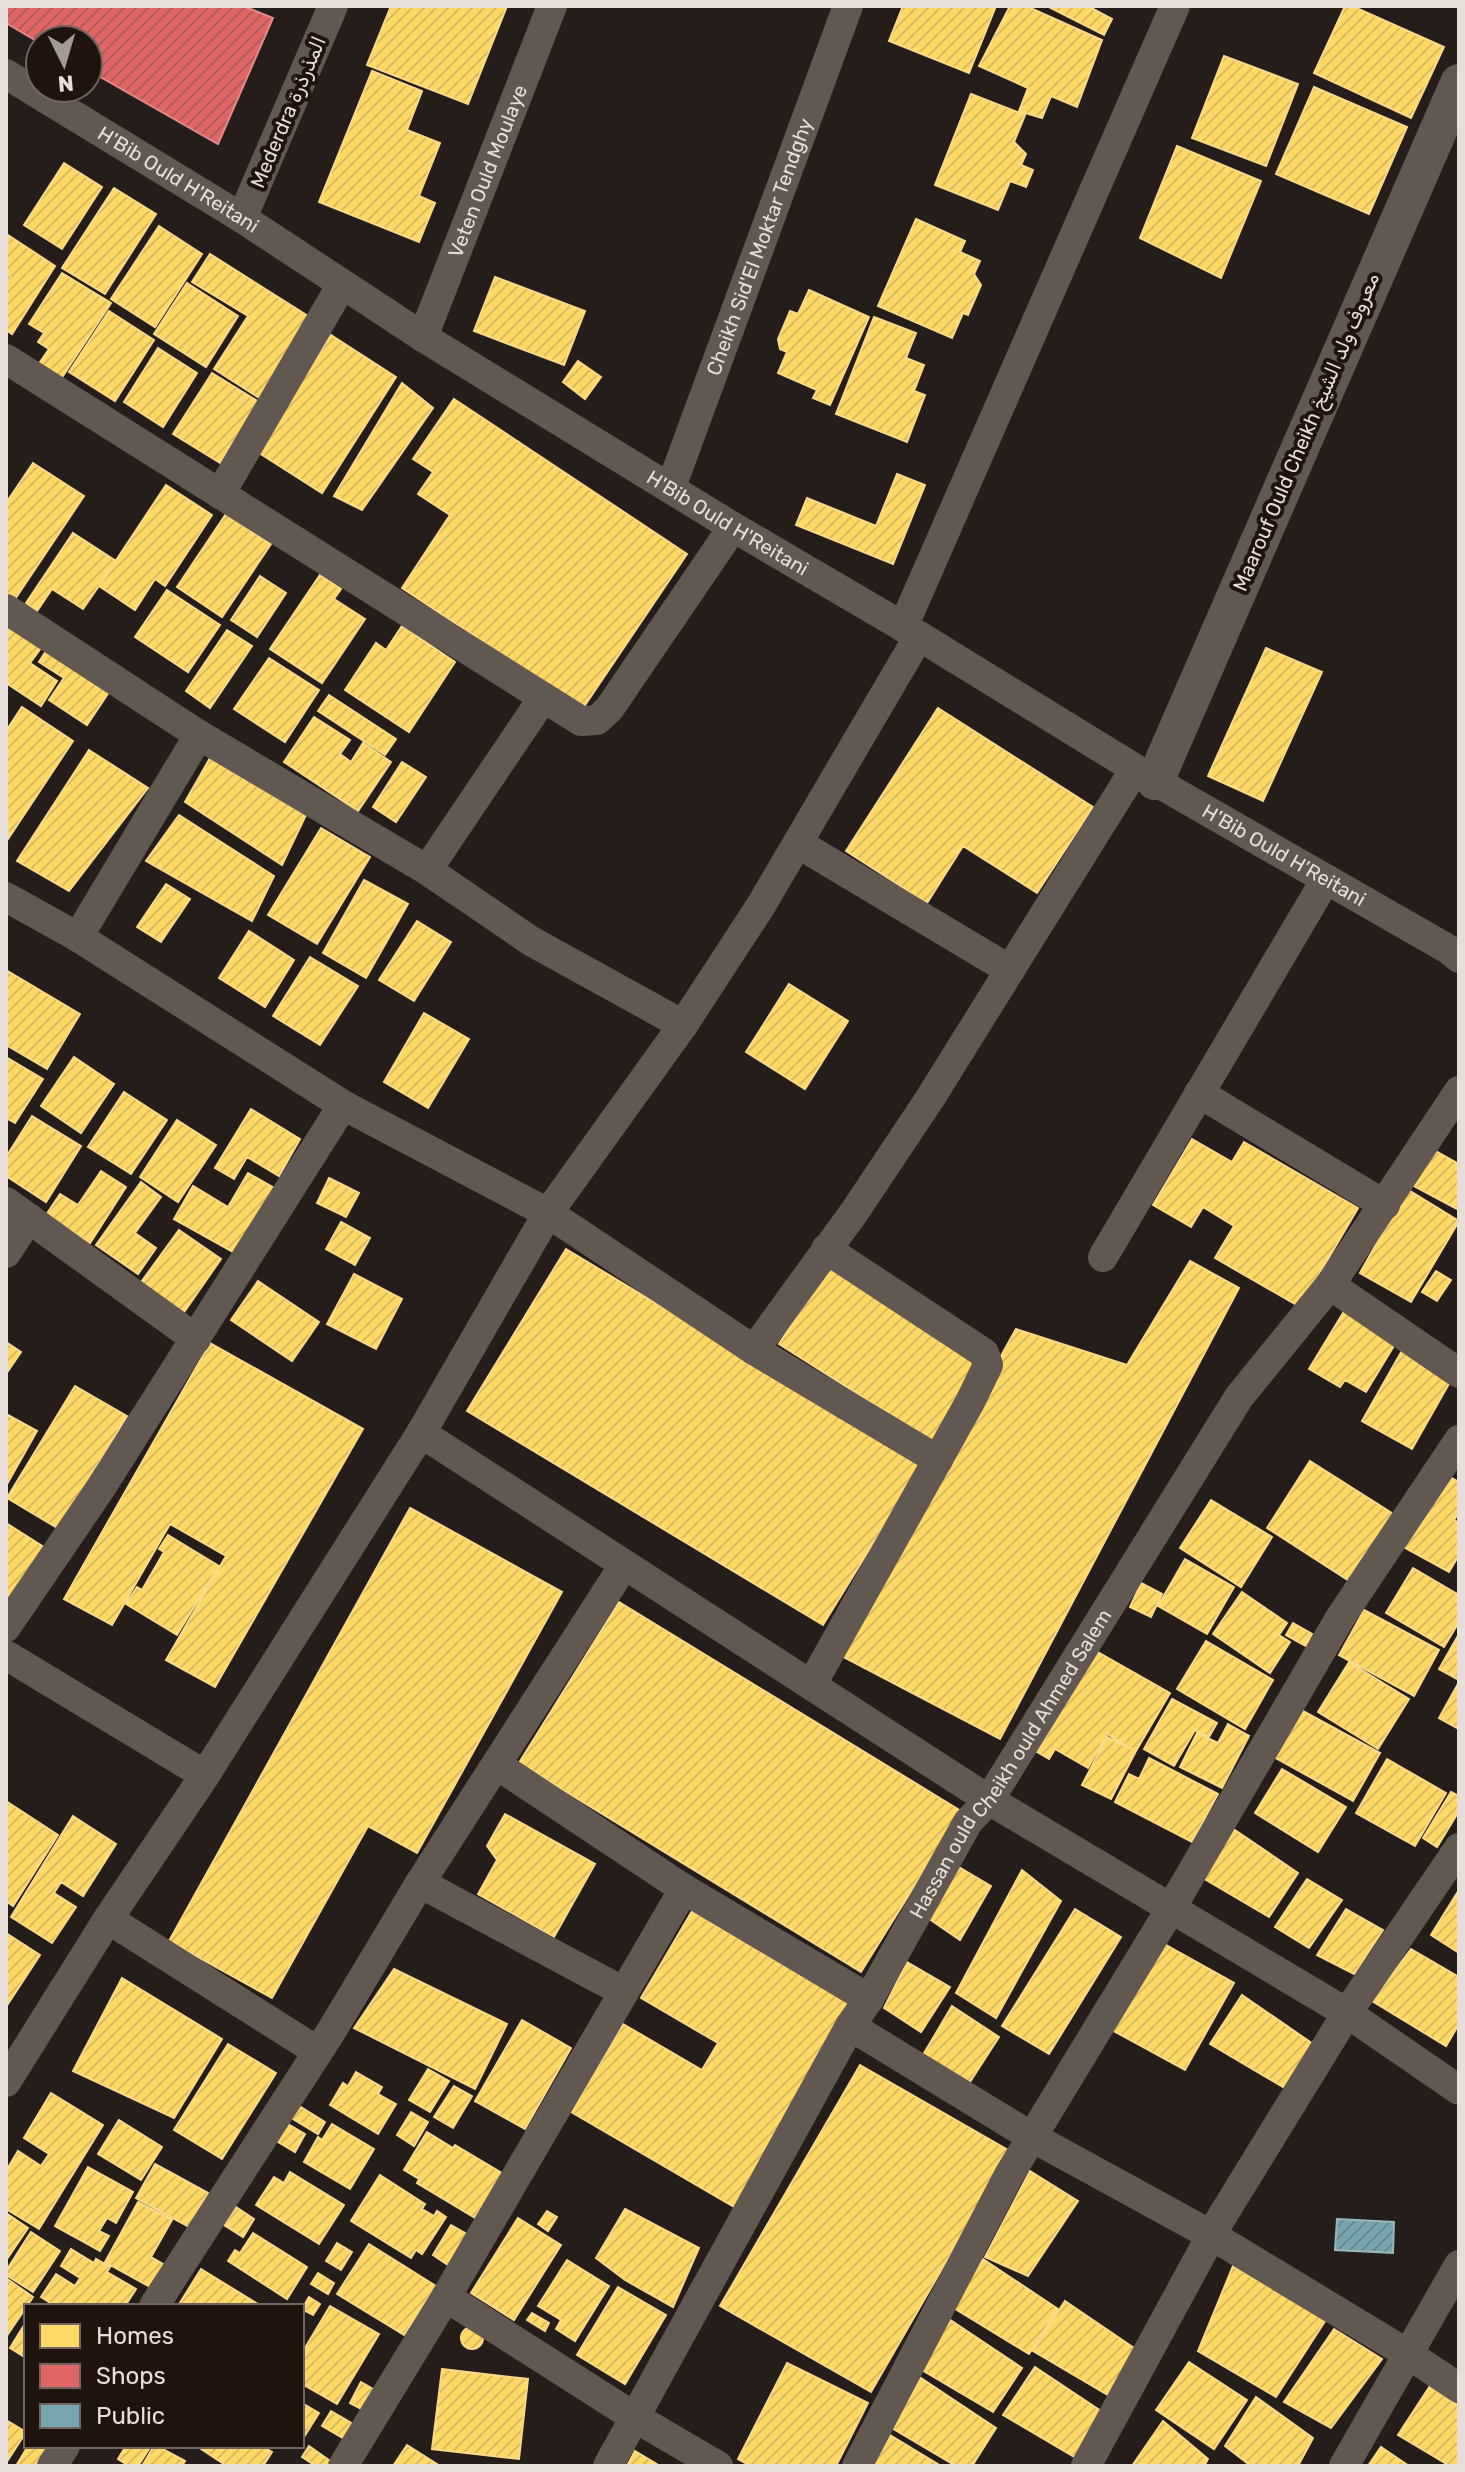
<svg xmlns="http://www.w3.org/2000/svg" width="1465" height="2472" viewBox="0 0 1465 2472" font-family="Rubik,Vazirmatn,sans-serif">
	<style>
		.homes { fill: url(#homes-hatch); stroke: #f8da89; stroke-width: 2 }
		.shops { fill: url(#shops-hatch); stroke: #e28a89; stroke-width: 2 }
		.public { fill: url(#public-hatch); stroke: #98b6bc; stroke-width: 2 }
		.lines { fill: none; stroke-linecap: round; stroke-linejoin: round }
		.minor { stroke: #615852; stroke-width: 30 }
		.tertiary { stroke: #615852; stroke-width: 38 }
		.labels { text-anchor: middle; stroke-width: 8; stroke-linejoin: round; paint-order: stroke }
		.street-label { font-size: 20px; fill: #e7deda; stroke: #1f130e }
	</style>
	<defs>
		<pattern id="homes-hatch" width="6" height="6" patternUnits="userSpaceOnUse" patternTransform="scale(2)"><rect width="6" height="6" fill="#ffd966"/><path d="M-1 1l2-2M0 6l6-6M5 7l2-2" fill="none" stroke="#dabb5f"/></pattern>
		<pattern id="shops-hatch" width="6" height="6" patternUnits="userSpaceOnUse" patternTransform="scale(2)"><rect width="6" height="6" fill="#e06666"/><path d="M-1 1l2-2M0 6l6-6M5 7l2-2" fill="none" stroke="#b25c5b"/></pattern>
		<pattern id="public-hatch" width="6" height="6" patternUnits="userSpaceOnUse" patternTransform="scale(2)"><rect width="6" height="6" fill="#76a5af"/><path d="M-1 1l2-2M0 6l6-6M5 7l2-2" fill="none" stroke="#67888e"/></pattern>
	</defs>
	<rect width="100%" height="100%" fill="#251d1a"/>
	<path class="homes" d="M391 6H507L468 104 367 65Z
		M903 6H996L969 73 889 41Z
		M1010 6H1026L1102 40 1077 107 1051 96 1042 118 1019 111 1028 88 979 66Z
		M1047 6H1094L1093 9 1112 19 1104 35Z
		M1345 6H1352L1444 47 1411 118 1314 73Z
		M1224 56 1298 84 1266 166 1192 138Z
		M372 71 422 91 407 130 440 143 419 196 435 203 419 242 319 202Z
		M1314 87 1407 127 1369 214 1276 174Z
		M971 94 1025 115 1014 142 1026 154 1021 165 1033 170 1026 187 1010 181 998 210 935 185Z
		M1177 146 1261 181 1221 278 1140 238Z
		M64 163 102 187 62 249 24 225Z
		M114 188 156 214 105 294 62 268Z
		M916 219 965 241 960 252 980 261 974 274 981 285 968 315 963 313 952 338 878 306Z
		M159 226 202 254 155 327 111 299Z
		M8 235 55 266 12 334 6 330V283L10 277 6 274Z
		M210 254 316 321 264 401 214 369 248 316 192 282Z
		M62 273 111 303 59 382 36 368 49 349 38 342 44 333 29 324Z
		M495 277 585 311 564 365 474 331Z
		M187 283 238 316 206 367 154 334Z
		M809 290 869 317 830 405 813 398 817 390 778 373 787 352 780 349 778 339 790 311 798 314Z
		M109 311 154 340 115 401 69 372Z
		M874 317 916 333 906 358 924 365 914 391 925 395 907 442 836 414Z
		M331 335 396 377 322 493 256 451Z
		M158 348 197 373 163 427 124 402Z
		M578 361 601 377 585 399 563 382Z
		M212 373 259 402 220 463 173 434Z
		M402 383 433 408 362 510 334 496Z
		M454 399 687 554 583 708 402 588 450 515 418 494 433 472 413 459Z
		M33 463 84 496 15 599 6 593V503Z
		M897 474 925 485 893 564 796 525 807 498 876 526Z
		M166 485 212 515 165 586 155 579 135 610 99 586Z
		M226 514 271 544 222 617 177 587Z
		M73 533 116 561 83 609 52 589 37 611 26 603Z
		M320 575 341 589 334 599 365 619 322 683 270 649Z
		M260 576 286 593 257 637 231 620Z
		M167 590 220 625 188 672 135 637Z
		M10 621 44 644 30 663 57 681 41 706 6 683V627Z
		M402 626 455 662 409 732 345 690 376 643 386 650Z
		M227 630 252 646 210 708 186 691Z
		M48 648 111 689 87 725 49 700 64 678 39 662Z
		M1266 648 1322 672 1263 801 1208 776Z
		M269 658 319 690 285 742 234 709Z
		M329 695 396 739 385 755 318 711Z
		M22 707 73 741 8 839 6 731Z
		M938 708 1093 807 1037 893 963 846 927 903 846 851Z
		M314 717 350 740 340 754 351 762 363 743 391 762 358 811 284 762Z
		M89 750 148 788 69 891 17 861Z
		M210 758 306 815 282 865 185 802Z
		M402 762 426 777 396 822 373 807Z
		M179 815 274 876 252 921 146 861Z
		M321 828 370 857 317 944 268 915Z
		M364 880 408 904 366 978 323 953Z
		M166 884 190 899 161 942 137 927Z
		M417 921 451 942 414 1001 379 980Z
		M249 931 294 960 265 1007 219 978Z
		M310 957 358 986 320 1045 273 1016Z
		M6 970 80 1014 47 1069 6 1045Z
		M789 984 848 1021 805 1089 746 1052Z
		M424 1013 469 1039 428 1108 384 1082Z
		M6 1057 43 1079 15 1123 6 1118Z
		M74 1057 114 1084 81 1133 41 1106Z
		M124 1092 167 1120 131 1174 88 1147Z
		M251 1109 300 1139 279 1176 247 1157 234 1179 215 1168Z
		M32 1116 81 1146 46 1202 6 1176V1157Z
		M177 1120 216 1145 178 1202 140 1177Z
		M1192 1139 1232 1162 1244 1142 1358 1208 1300 1307 1215 1258 1234 1226 1203 1207 1191 1227 1153 1205Z
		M1434 1150 1459 1164V1210L1414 1186Z
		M101 1171 126 1187 90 1243 46 1215 60 1194 78 1205Z
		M248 1173 278 1190 240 1256 174 1219 193 1186 228 1207Z
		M329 1178 359 1193 346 1217 317 1203Z
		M141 1182 161 1197 135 1233 156 1248 138 1274 96 1245Z
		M1407 1189 1459 1221 1411 1302 1360 1273Z
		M341 1222 370 1238 355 1265 326 1249Z
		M179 1230 221 1259 182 1315 139 1285Z
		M566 1249 922 1464 823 1625 467 1411Z
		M1190 1261 1239 1288 1000 1739 836 1653 1016 1329 1127 1365Z
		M829 1266 982 1363 932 1441 779 1344Z
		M1436 1271 1451 1280 1437 1301 1422 1292Z
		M354 1274 402 1299 376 1349 327 1324Z
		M258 1281 319 1322 292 1361 231 1320Z
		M1346 1308 1398 1339 1366 1392 1345 1380 1340 1387 1309 1369Z
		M6 1342 21 1352 6 1374Z
		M210 1343 363 1429 215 1687 166 1660 226 1556 170 1524 112 1625 64 1599Z
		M1404 1347 1454 1375 1412 1449 1362 1421Z
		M75 1386 127 1416 59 1529 7 1498Z
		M6 1414 37 1431 6 1486Z
		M1310 1461 1395 1515 1351 1582 1267 1528Z
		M1441 1472 1459 1482V1512L1454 1520 1459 1523V1555L1449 1572 1400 1545Z
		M1211 1500 1272 1537 1241 1587 1180 1548Z
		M410 1508 562 1592 417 1853 368 1826 272 1998 169 1941Z
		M6 1523 47 1549 6 1614Z
		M168 1535 219 1566 177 1635 126 1604 137 1587 142 1590 164 1552 159 1549Z
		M1185 1559 1234 1587 1207 1634 1158 1606Z
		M1413 1568 1459 1595V1622L1444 1647 1386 1613Z
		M1141 1583 1162 1594 1151 1617 1130 1607Z
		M1242 1592 1287 1623 1279 1635 1290 1642 1270 1673 1213 1634Z
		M619 1602 961 1811 861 1972 519 1763Z
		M1364 1610 1439 1650 1414 1696 1339 1655Z
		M1293 1623 1312 1634 1306 1646 1286 1635Z
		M1459 1634V1680L1439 1669Z
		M1206 1641 1273 1680 1245 1729 1177 1689Z
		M1096 1651 1170 1693 1136 1751 1107 1734 1088 1768 1055 1749 1049 1759 1037 1752Z
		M1349 1662 1409 1699 1378 1749 1318 1712Z
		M1459 1682V1729L1439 1718Z
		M1172 1699 1217 1723 1209 1737 1195 1730 1174 1766 1144 1749Z
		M1301 1710 1380 1753 1353 1801 1274 1757Z
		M1228 1724 1249 1736 1222 1788 1180 1767 1197 1733 1218 1743Z
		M1107 1737 1136 1751 1111 1799 1082 1785Z
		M1149 1758 1218 1794 1192 1842 1115 1802 1129 1774 1139 1779Z
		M1387 1759 1446 1793 1415 1846 1356 1813Z
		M1282 1769 1346 1807 1318 1852 1255 1813Z
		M1451 1792 1459 1796V1811L1437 1847 1423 1838Z
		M6 1801 58 1835 13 1906 6 1901Z
		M505 1814 595 1864 554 1937 478 1894 497 1860 487 1846Z
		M73 1816 116 1844 83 1896 61 1882 54 1893 76 1907 52 1943 11 1917Z
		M1229 1826 1298 1873 1269 1917 1196 1874Z
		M952 1863 991 1886 960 1940 925 1916Z
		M1022 1870 1061 1901 996 2018 956 1993Z
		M1307 1879 1342 1900 1309 1948 1275 1927Z
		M1457 1893 1459 1894V1953L1431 1935Z
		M1075 1909 1121 1937 1049 2054 1002 2026Z
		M1346 1909 1383 1930 1354 1974 1317 1955Z
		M692 1911 854 2006 734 2207 571 2112 623 2024 702 2070 718 2043 641 1998Z
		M6 1933 40 1955 6 2007Z
		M1159 1941 1234 1983 1185 2070 1110 2029Z
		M1411 1949 1459 1977V2024L1446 2046 1372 2001Z
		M907 1962 950 1987 921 2032 884 2008Z
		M394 1969 507 2024 475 2089 354 2028Z
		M122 1978 222 2039 174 2118 73 2071Z
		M1242 1995 1316 2046 1288 2090 1210 2044Z
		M952 2006 999 2037 970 2082 923 2055Z
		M522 2020 571 2048 525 2129 475 2101Z
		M228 2044 276 2073 222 2159 174 2130Z
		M860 2065 1010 2151 871 2392 720 2306Z
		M428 2069 449 2081 430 2112 409 2100Z
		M356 2072 382 2087 378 2094 396 2104 378 2134 330 2105 343 2083 348 2086Z
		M454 2086 472 2096 453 2128 434 2117Z
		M51 2093 103 2125 39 2229 6 2209V2171L18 2151 41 2166 49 2154 24 2138Z
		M296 2104 325 2122 318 2134 288 2116Z
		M411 2112 428 2122 414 2146 397 2135Z
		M119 2120 162 2147 141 2180 98 2154Z
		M288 2124 305 2134 295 2152 278 2142Z
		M332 2124 374 2149 350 2189 304 2162 318 2137 322 2140Z
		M427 2132 453 2148 455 2145 502 2173 475 2218 417 2183 419 2179 404 2170Z
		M155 2164 208 2193 189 2227 136 2198Z
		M88 2167 133 2192 116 2223 107 2218 99 2231 109 2236 100 2251 55 2226Z
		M1030 2171 1078 2201 1028 2276 985 2257Z
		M290 2172 344 2205 319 2244 256 2205 274 2177 284 2183Z
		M380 2175 425 2204 422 2209 434 2216 437 2211 446 2217 422 2254 416 2250 411 2258 351 2221Z
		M138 2202 172 2220 151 2257 165 2265 152 2288 105 2262Z
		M236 2207 254 2219 243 2237 224 2225Z
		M625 2209 699 2248 673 2307 625 2280 596 2258Z
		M547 2211 557 2217 548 2231 538 2224Z
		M6 2213 28 2228 7 2259 6 2258Z
		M518 2218 561 2245 514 2320 471 2293Z
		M451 2225 467 2234 448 2265 433 2255Z
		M31 2232 60 2251 33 2292 6 2275V2271Z
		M253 2233 307 2267 287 2299 228 2261 235 2250 240 2253Z
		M337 2243 352 2252 341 2270 326 2261Z
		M369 2244 436 2286 404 2335 337 2294Z
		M71 2249 94 2263 96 2259 110 2267 107 2272 136 2289 125 2306H55L41 2297 56 2274 75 2286 80 2278 61 2266Z
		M983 2259 1058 2309 1029 2354 952 2307Z
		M567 2260 609 2286 575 2341 556 2329 561 2320 538 2306Z
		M1233 2266 1327 2318 1276 2397 1198 2351Z
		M201 2269 261 2306H178Z
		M318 2273 334 2283 328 2294 311 2284Z
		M6 2278 33 2297 6 2337Z
		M618 2287 666 2315 625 2384 577 2355Z
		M309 2297 320 2304 313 2315 302 2309Z
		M1065 2301 1140 2352 1111 2397 1033 2351Z
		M330 2306 379 2334 337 2404 302 2384V2353Z
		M532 2313 549 2323 545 2331 527 2320Z
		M946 2317 1022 2368 993 2412 915 2366Z
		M26 2322V2358L10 2348Z
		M461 2338a11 11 0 1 1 22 0a11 11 0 1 1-22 0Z
		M1334 2329 1382 2359 1331 2428 1284 2402Z
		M1189 2362 1247 2400 1214 2449 1156 2410Z
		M787 2363 868 2403 836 2466H751L738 2459Z
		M1035 2367 1110 2417 1081 2461 1003 2415Z
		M442 2369 528 2379 519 2459 432 2449Z
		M921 2378 996 2428 972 2466H956L890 2427Z
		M361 2382 375 2390 363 2410 350 2403Z
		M1430 2386 1459 2406V2466H1450L1398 2435Z
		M1256 2397 1313 2438 1298 2466H1251L1225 2446Z
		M302 2403 319 2413 302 2440Z
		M331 2411 355 2425 346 2440 322 2426Z
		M6 2420 26 2432 6 2463Z
		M1163 2421 1208 2459 1204 2466H1132Z
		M890 2435 941 2466H871Z
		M407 2445 440 2466H393Z
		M28 2446H51L39 2466H16Z
		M126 2446H145L149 2449 138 2466H129L118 2459Z
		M154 2446H157L185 2461 182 2466H142Z
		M203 2446H262L272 2452 263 2466H227L201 2449Z
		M309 2446 333 2463 331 2466H316L302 2457Z
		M1381 2447 1409 2466H1368Z
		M635 2451 660 2466H627Z"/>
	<path class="shops" d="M6 6H243L273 18 218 144 88 70V40H40V43L6 23Z"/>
	<path class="public" d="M1337 2219 1394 2222 1393 2253 1335 2250Z"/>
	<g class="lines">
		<g class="minor">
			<path id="s1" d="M6 74 242 218 423 337 733 527 919 636 1155 781 1448 949 1459 958"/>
			<path d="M242 218 333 6"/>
			<path id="s2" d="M423 337 552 6"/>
			<path d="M6 359 581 721 597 720 609 709 733 527"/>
			<path id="s3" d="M671 487 848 6"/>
			<path d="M220 494 341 286"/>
			<path d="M6 609 199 735 427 870 531 941 683 1025"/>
			<path d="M903 627 1175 6"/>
			<path d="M799 844 1010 970"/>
			<path d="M427 870 543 698"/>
			<path d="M6 897 78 937 343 1105 548 1213 754 1350 938 1460"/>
			<path d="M78 937 199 735"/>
			<path d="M1199 1093 1385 1205"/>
			<path d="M6 1202 196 1339"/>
			<path d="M6 1253 29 1218"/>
			<path d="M1103 1257 1326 879"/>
			<path d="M1330 1285 1459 1373"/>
			<path d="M754 1350 855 1211 929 1100 1135 769"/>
			<path d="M421 1433 989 1800 1347 2013 1459 2090"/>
			<path d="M6 1627 100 1489 343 1105"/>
			<path d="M6 1655 205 1775"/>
			<path d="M812 1684 970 1402 988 1365 984 1353 826 1249"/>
			<path d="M497 1765 684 1889 869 1999"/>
			<path d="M420 1883 624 1992"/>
			<path d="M108 1919 317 2051"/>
			<path d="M850 2026 1032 2137 1211 2235 1408 2354 1459 2388"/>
			<path d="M6 2082 108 1919 205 1775 421 1433 548 1213 683 1025 760 907 919 636"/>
			<path d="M446 2297 636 2418 718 2466"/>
			<path d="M154 2306 332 2030 420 1883 624 1565"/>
			<path d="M52 2466 65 2446"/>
			<path d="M343 2466 446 2297 684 1889"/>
			<path id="s4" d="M608 2466 850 2026 869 1999 968 1822 989 1800 1239 1397 1330 1285 1459 1091"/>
			<path d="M857 2466 1009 2175 1170 1910 1340 1618 1459 1440"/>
			<path d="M1086 2466 1218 2223 1347 2013 1459 1848"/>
			<path d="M1344 2466 1459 2265"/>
		</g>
		<path class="tertiary" d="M1155 781 1459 83"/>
	</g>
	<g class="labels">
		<g class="street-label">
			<text transform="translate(288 112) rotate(-67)" y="7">Mederdra المذرذرة</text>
			<text dy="7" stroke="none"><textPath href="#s2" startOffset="178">Veten Ould Moulaye</textPath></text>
			<text dy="7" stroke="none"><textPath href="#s1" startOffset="202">H'Bib Ould H'Reitani</textPath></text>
			<text dy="7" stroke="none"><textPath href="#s3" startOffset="256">Cheikh Sid'El Moktar Tendghy</textPath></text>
			<text transform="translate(1306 432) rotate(-67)" y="7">Maarouf Ould Cheikh معروف ولد الشيخ</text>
			<text dy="7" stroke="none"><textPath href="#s1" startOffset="850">H'Bib Ould H'Reitani</textPath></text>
			<text dy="7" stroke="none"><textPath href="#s1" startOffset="1498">H'Bib Ould H'Reitani</textPath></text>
			<text dy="7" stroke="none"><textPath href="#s4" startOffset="810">Hassan ould Cheikh ould Ahmed Salem</textPath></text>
		</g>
	</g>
	<rect width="1465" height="2472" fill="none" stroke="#e7deda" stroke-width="16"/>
	<rect x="24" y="2304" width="280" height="144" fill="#1f130e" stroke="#6f6460" stroke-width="2"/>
	<rect x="40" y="2324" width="40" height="24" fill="#ffd966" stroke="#6f6460" stroke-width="2"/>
	<text x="96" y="2344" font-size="24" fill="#e7deda">Homes</text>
	<rect x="40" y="2364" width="40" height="24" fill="#e06666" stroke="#6f6460" stroke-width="2"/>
	<text x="96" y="2384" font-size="24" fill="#e7deda">Shops</text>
	<rect x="40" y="2404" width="40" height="24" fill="#76a5af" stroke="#6f6460" stroke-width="2"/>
	<text x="96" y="2424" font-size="24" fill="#e7deda">Public</text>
	<g transform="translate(64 64) rotate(175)"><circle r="38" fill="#1f130e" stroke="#6f6460" stroke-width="2"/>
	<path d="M0-6L14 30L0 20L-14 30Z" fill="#a39a97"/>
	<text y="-12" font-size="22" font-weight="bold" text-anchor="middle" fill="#e7deda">N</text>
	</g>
</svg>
